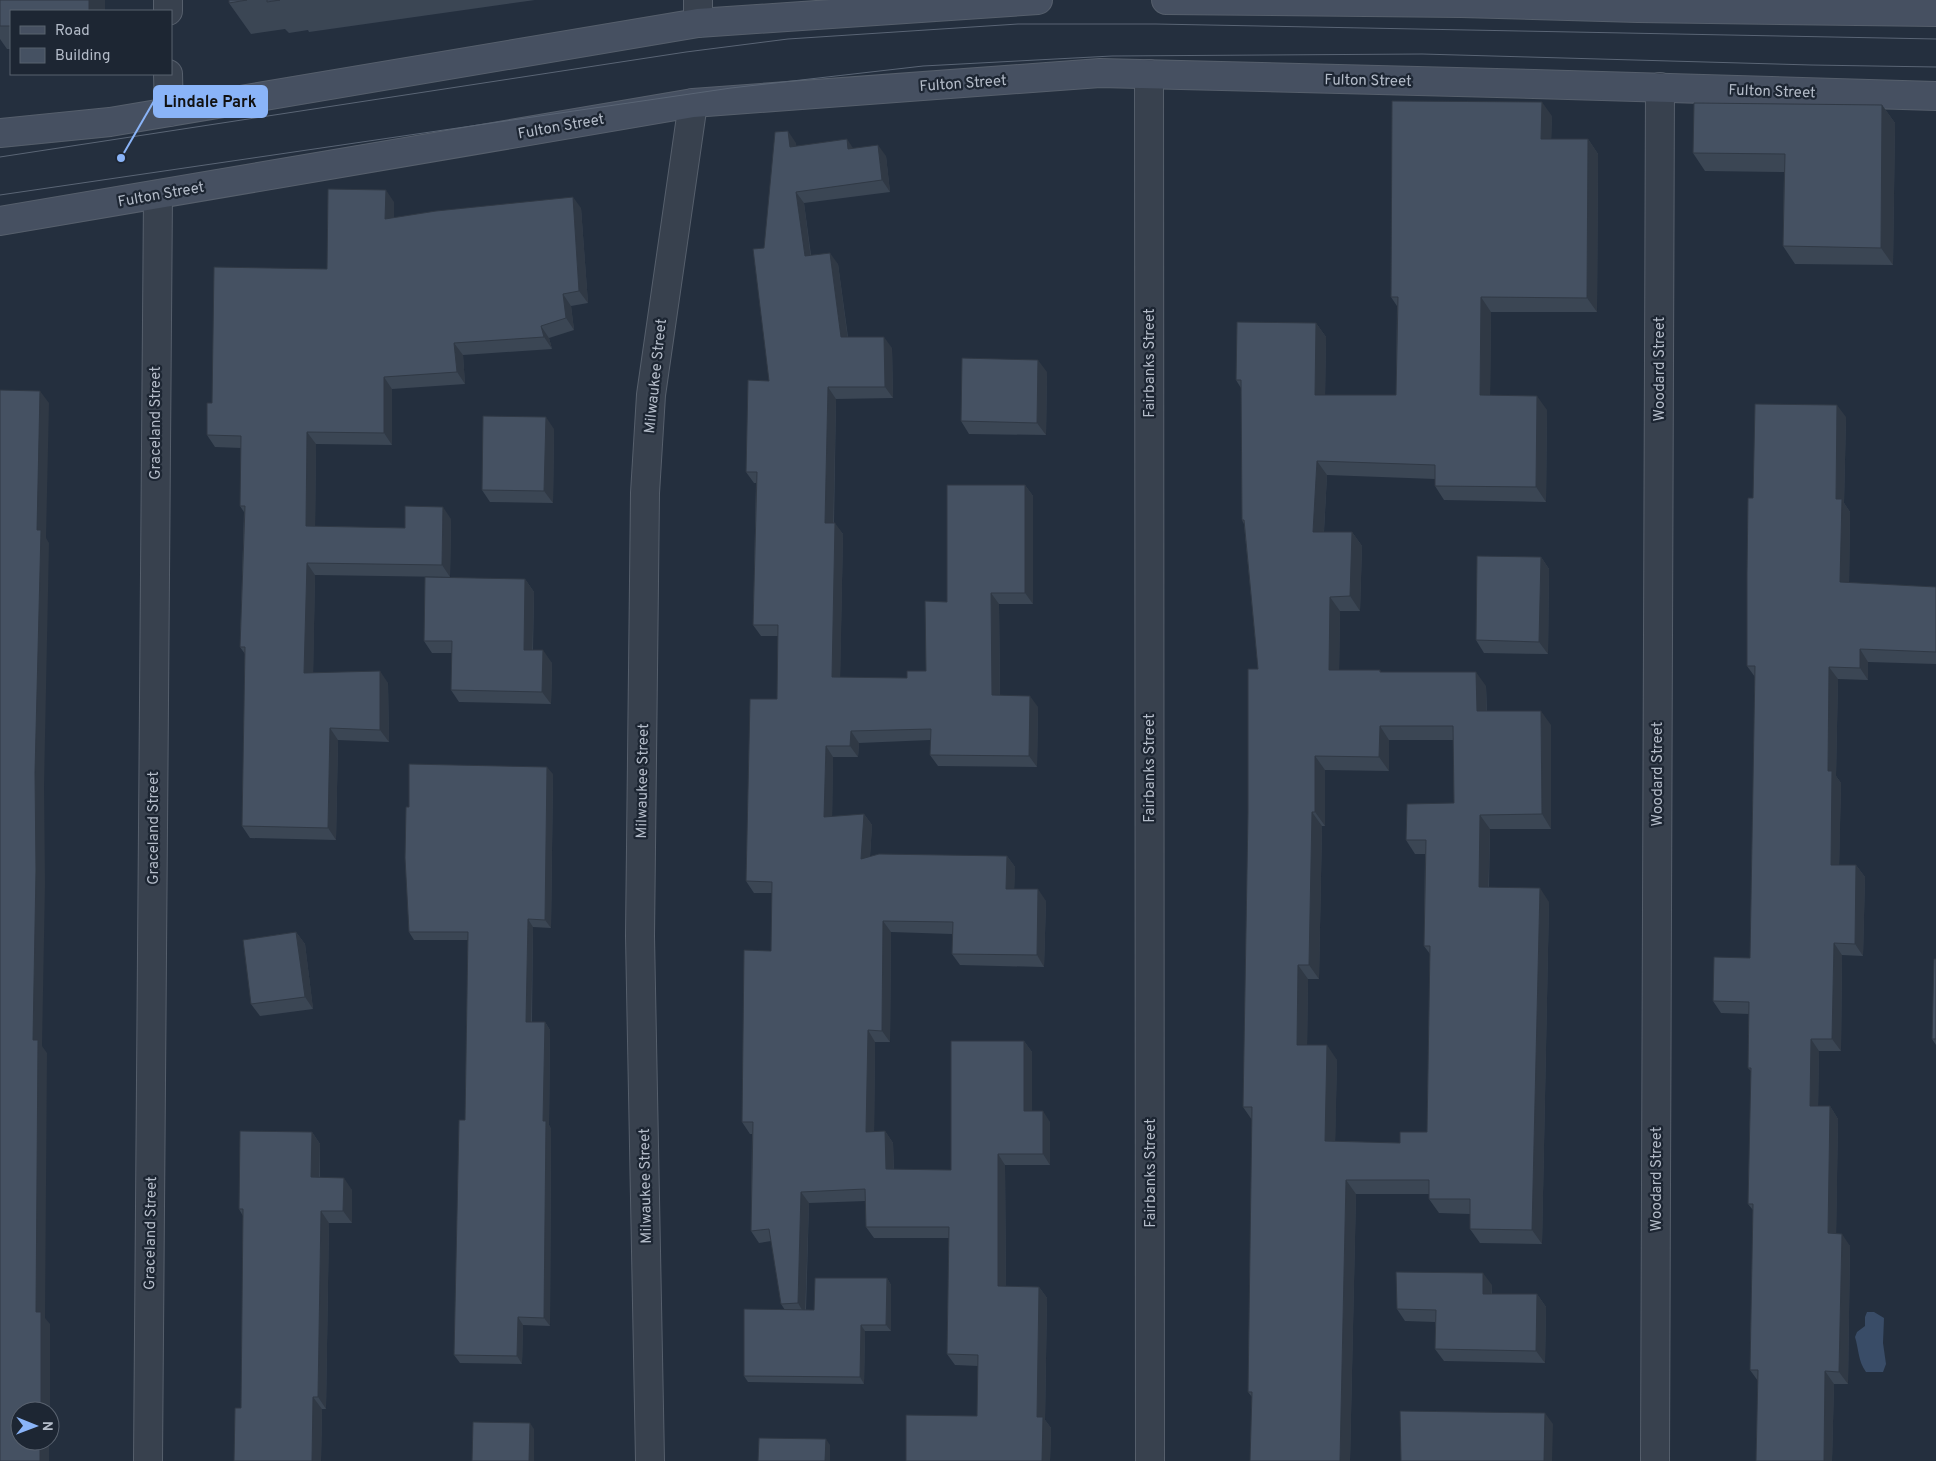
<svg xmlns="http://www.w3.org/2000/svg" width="1936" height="1461" viewBox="0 0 1936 1461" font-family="Overpass,sans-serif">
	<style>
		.water { fill: #394c67 }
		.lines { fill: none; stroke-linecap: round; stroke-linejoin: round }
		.street-casing { stroke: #565f6c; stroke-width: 30 }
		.secondary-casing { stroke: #565f6c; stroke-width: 30 }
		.street { stroke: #38414e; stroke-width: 28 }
		.secondary { stroke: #465061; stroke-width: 28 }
		.tram { stroke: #5a6575; stroke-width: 1 }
		.wall { fill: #3b4654; fill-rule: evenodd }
		.shaded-wall { fill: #303945 }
		.building { fill: #455162; stroke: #303945; fill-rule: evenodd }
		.labels { text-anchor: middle; stroke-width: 4.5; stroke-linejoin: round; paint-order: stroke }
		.street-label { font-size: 15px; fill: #b4bcc9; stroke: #1d2633 }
		.leader { fill: none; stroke: #8ab4f8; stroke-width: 2 }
		.callout-dot { fill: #8ab4f8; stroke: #1d2633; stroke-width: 2 }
		.callout { fill: #8ab4f8; stroke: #8ab4f8; stroke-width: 2 }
		.callout-label { font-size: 16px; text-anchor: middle; font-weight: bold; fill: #111 }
	</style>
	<rect width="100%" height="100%" fill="#242f3e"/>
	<path class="water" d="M1867 1312H1874L1884 1318 1883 1343 1886 1364 1883 1372H1866C1858 1361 1859 1350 1855 1337L1857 1332 1865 1326V1317Z"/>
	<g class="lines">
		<defs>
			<path id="street" d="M168 0V11
				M698 23V0
				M168 74 169 112
				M1149 74 1150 1461
				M148 1461 158 195
				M650 1461 640 936 645 493 651 395 693 103
				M1655 1461 1660 87"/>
			<path id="secondary" d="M1166 0 1461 3 1638 8 1936 12
				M0 133 110 122 698 23 1038 0
				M0 221 693 103 1100 73 1534 84 1936 96"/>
		</defs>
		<use href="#street" class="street-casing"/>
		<use href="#secondary" class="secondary-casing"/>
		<use href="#street" class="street"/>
		<use href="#secondary" class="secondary"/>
		<path class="tram" d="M0 157 686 52 788 39 1018 24H1156L1936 39
			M0 195 731 88 923 66 1112 56 1422 54 1811 65 1936 67"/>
	</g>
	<path class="wall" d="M0 0H105V11H11V49H7L0 39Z
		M229 0H535L309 32 308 30 289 33 285 29 251 34 229 3Z
		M1882 105 1895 123 1893 265 1795 264 1783 246 1784 172 1705 171 1693 153Z
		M1552 116 1551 139H1588L1598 154 1597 312H1491L1490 395 1547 410 1546 502 1444 500 1435 486V479L1327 475 1324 532H1352L1362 546 1360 611H1340L1339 670H1380L1381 672 1486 686 1487 711 1551 725V829H1490L1489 887 1549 902 1542 1244 1480 1243 1470 1229V1214L1439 1213 1429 1199V1194H1356L1350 1461H1250L1252 1397 1248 1392 1252 1120 1243 1107 1258 669 1244 524 1242 520 1241 388 1236 380 1316 323 1326 337 1325 395H1396L1397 306 1391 297ZM1389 740H1453L1454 803 1406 840 1415 854H1425L1424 946 1430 954 1427 1132 1400 1143 1335 1141 1337 1060 1307 1045 1308 979H1319L1322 826H1325V770L1389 771Z
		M796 143V146L853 148 886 156 890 192 804 203 811 255 838 264 848 337 892 348 893 398 836 399 834 523 843 534 840 677 907 678 926 671 947 602 1025 485 1033 496V604H999L1000 695 1038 707 1037 767 938 766 930 755V740L859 743 858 757H833L832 817 864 814 872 825 870 857 1007 856 1015 867 1014 889 1046 901 1044 967 960 965 952 954V934L891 932 890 1042H875L874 1132 885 1131 893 1143 894 1170H951L1024 1041 1032 1052V1111L1050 1122V1165H1005L1006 1286 1039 1287 1047 1298 1045 1420 1051 1428 1050 1461H906L977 1416 978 1366 955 1365 947 1354 949 1238H874L866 1227V1201L809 1203 806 1310H814L887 1278 891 1285V1331H865L864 1384 748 1382 744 1376 785 1310 781 1304 771 1241 759 1243 751 1231 752 1134H750L742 1122 771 951 772 893H754L746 881 777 699 778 636H761L753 625 756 483H754L746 472 769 381 764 248Z
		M394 202V218L581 208 588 303 571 306 574 330 549 338 552 349 463 355 465 384 392 389V445L316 444 315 526 405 528 451 519 450 577 315 575 313 673 388 683 389 742 338 740 336 840 250 838 242 826 245 654 240 647 244 512 240 506 241 448 215 447 207 435 212 403 327 269Z
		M1047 372 1046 435 969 434 961 421Z
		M1846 417 1844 503 1850 512 1849 583 1936 587V664L1868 662V680L1838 679 1836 776 1841 783 1839 865H1856L1865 877 1863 956 1842 955 1841 1051H1819L1818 1106H1830L1838 1119 1836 1234 1850 1246 1848 1384H1834L1832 1461H1756L1758 1381 1750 1370 1753 1210 1748 1204 1751 1071 1748 1068 1749 1014 1721 1013 1713 1001 1750 958 1755 677 1747 666 1753 498Z
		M554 429 553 503 490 502 482 490Z
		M1541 557 1549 569 1548 654 1484 653 1476 640Z
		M525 579 534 592 533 650 552 663 551 704 459 702 451 690 452 653H432L424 641Z
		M553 774 551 928 533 927 532 1022H545L550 1030 549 1125 551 1129 550 1326 523 1325 522 1364 460 1363 454 1355 465 1120 468 940H414L409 932V807Z
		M296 932 305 944 313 1009 260 1016 251 1004Z
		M1936 959V1045L1932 1039Z
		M312 1132 320 1144V1177L352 1190V1223H329L326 1409H322L321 1461H234L241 1408 243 1216 239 1209Z
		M1492 1285V1294H1537L1546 1307 1545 1363 1444 1361 1435 1349V1322L1405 1321 1397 1309Z"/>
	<path class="shaded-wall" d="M89 0H105V11H89Z
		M1542 102 1552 116 1551 153 1541 139Z
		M1882 105 1895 123 1893 265 1881 248Z
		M788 131 796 143 798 158 790 147Z
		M847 139 855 151 848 149Z
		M1588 139 1598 154 1597 312 1587 298Z
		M878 145 886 156 890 192 882 180Z
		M386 190 394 202V231L385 219Z
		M796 192 804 203 812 268 805 256Z
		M573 197 581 208 588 303 579 291Z
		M830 253 838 264 849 348 841 337Z
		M563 294 571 306 574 330 566 318Z
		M1481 297 1491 312 1490 409 1480 395Z
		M1316 323 1326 337 1325 410 1315 395Z
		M541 326 549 338 552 349 544 337Z
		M884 337 892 348 893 398 885 387Z
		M454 343 463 355 465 384 457 372Z
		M1038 360 1047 372 1046 435 1037 423Z
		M384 377 392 389V445L384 433Z
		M828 387 836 399 833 534 825 523Z
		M40 391 49 403 46 538 49 543 44 786 45 883 42 1046 47 1053 45 1318 50 1324V1411H41L36 1312 33 1040 37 530Z
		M1537 396 1547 410 1546 502 1536 487Z
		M1837 405 1846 417 1844 503 1850 512 1849 595 1840 582 1836 499Z
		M546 417 554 429 553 503 544 491Z
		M307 432 316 444 315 538 306 526Z
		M1317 461 1327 475 1323 546 1313 532Z
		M1025 485 1033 496V604L1025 593Z
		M443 507 451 519 450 577 442 565Z
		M835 523 843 534 840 688 832 677Z
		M1352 532 1362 546 1360 611 1350 596Z
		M1541 557 1549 569 1548 654 1539 642Z
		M307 563 315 575 313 685 304 673Z
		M525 579 534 592 532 662 524 650Z
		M991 593 999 604 1000 707 992 695Z
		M1330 597 1340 611 1339 684 1329 670Z
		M1860 649 1868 662V680L1860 668Z
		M543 650 552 663 551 704 542 692Z
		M1829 667 1838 679 1836 776 1841 783 1839 877 1831 865 1828 771Z
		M380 671 388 683 389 742 380 730Z
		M1476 672 1486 686 1487 725 1477 711Z
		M1030 696 1038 707 1037 767 1029 756Z
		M1541 711 1551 725V829L1542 814Z
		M1380 726 1389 740V771L1379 757Z
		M330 728 338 740 336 840 328 828Z
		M851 731 859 743 858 757 850 746Z
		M826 746 833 757 832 829 824 817Z
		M1315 756 1325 770V826L1315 812Z
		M547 767 553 774 551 928 545 920Z
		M1312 812 1322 826 1319 979 1309 965Z
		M864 814 872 825 869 871 861 859Z
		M1480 815 1490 829 1488 901 1479 887Z
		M1007 856 1015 867 1014 900 1006 889Z
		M1856 865 1865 877 1863 956 1855 944Z
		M1540 888 1549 902 1542 1244 1532 1230Z
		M1038 889 1046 901 1044 967 1037 955Z
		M528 919 533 927 531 1030 526 1022Z
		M883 921 891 932 890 1042 882 1031Z
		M296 932 305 944 313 1009 305 997Z
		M1834 943 1842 955 1841 1051 1832 1039Z
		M1298 965 1308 979 1307 1059 1297 1045Z
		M545 1022 550 1030 549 1125 551 1129 550 1326 544 1318 543 1121Z
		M868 1030 875 1042 874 1143 866 1132Z
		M1811 1039 1819 1051 1818 1118 1810 1106Z
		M1024 1041 1032 1052V1122L1024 1111Z
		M1327 1045 1337 1060 1335 1156 1325 1141Z
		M1830 1106 1838 1119 1836 1246 1828 1233Z
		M1043 1111 1050 1122V1165L1043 1154Z
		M885 1131 893 1143 894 1181 886 1169Z
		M312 1132 320 1144 319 1189 311 1177Z
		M998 1154 1005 1165 1006 1297 998 1286Z
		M344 1178 352 1190V1223L343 1211Z
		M1346 1180 1356 1194 1350 1461H1340Z
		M801 1192 809 1203 805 1315 798 1303Z
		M321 1211 329 1223 326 1409 318 1397Z
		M1842 1234 1850 1246 1848 1384 1839 1372Z
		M1483 1273 1492 1285 1491 1306 1483 1294Z
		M887 1278 891 1285V1331L886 1325Z
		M1039 1287 1047 1298 1045 1420 1051 1428 1050 1461H1042L1037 1417Z
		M1537 1294 1546 1307 1545 1363 1536 1351Z
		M518 1317 523 1325 522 1364 517 1356Z
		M861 1325 865 1331 864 1384 860 1377Z
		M1825 1371 1834 1384 1832 1461H1824Z
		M313 1397 322 1409 321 1461H312Z
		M1545 1413 1553 1424 1552 1461H1544Z
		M530 1423 534 1429V1461H529Z
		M826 1439 830 1445V1461H825Z
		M40 1441H49V1461H40Z"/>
	<path class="building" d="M0 0H89V11H11V26H0Z
		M229 0H247L229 3Z
		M267 0H280L267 2Z
		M1392 101 1542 102 1541 139H1588L1587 298 1481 297 1480 395 1537 396 1536 487 1435 486V465L1317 461 1313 532H1352L1350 596 1330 597 1329 670H1380V672H1476L1477 711H1541L1542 814 1480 815 1479 887 1540 888 1532 1230 1470 1229V1199H1429V1180H1346L1340 1461H1250L1252 1392H1248L1252 1107H1243L1248 812V669H1258L1244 520H1242L1241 380H1236L1237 322 1316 323 1315 395H1396L1398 297H1391ZM1380 726H1453L1454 803 1407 804 1406 840H1426L1424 946H1430L1427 1132H1400V1143L1325 1141 1327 1045H1297L1298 965H1309L1312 812H1315V756L1379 757Z
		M1694 103 1882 105 1881 248 1783 246 1785 154 1693 153Z
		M788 131 790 147 847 139 848 149 878 145 882 180 796 192 805 256 830 253 841 337H884L885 387H828L825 523H835L832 677 907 678V671H926L925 601 947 602V485H1025V593H991L992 695 1030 696 1029 756 930 755 931 729 851 731 850 746H826L824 817 864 814 861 859 879 854 1007 856 1006 889H1038L1037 955 952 954 953 922 883 921 882 1031 868 1030 866 1132 885 1131 886 1169 951 1170V1041H1024V1111H1043V1154H998V1286L1039 1287 1037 1417H1043L1042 1461H906V1415L977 1416 978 1355 947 1354 949 1227H866L865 1189 801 1192 798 1303 781 1304 769 1229 751 1231 753 1122H742L744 950 771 951 772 882 746 881 750 699H777L778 625H753L757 472H746L748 380 769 381 753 249 764 248 775 132Z
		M328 189 386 190 385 219 436 211 573 197 579 291 563 294 566 318 541 326 544 337 454 343 457 372 384 377V433L307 432 306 526 405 528V506L443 507 442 565 307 563 304 673 380 671V730L330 728 328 828 242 826 245 647H240L245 506H240L241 436 207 435V403H212L214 267 327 269Z
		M962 358 1038 360 1037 423 961 421Z
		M0 390 40 391 37 530H41L35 773 36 870 33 1040H38L36 1312H41V1411H20V1441H40V1461H0Z
		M1755 404 1837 405 1836 499H1842L1840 582 1936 587V652L1860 649V668L1829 667 1828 771H1832L1831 865H1856L1855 944 1834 943 1832 1039H1811L1810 1106H1830L1828 1233 1842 1234 1839 1372 1825 1371 1824 1461H1756L1758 1370H1750L1753 1204H1748L1751 1068H1748L1749 1002 1713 1001 1714 957 1750 958 1755 666H1747V573L1748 498H1753Z
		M483 416 546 417 544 491 482 490Z
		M1477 556 1541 557 1539 642 1476 640Z
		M425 577 525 579 524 650H543L542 692 451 690 452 641H424Z
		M409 764 547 767 545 920 528 919 526 1022H545L543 1121H546L544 1318 518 1317 517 1356 454 1355 459 1120H465L468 932H409L405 858 406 807H409Z
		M296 932 305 997 251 1004 243 940Z
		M1934 959H1936V1039H1932Z
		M240 1131 312 1132 311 1177 344 1178 343 1211H321L318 1397H313L312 1461H234L235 1408H241L243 1209H239Z
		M1396 1272 1483 1273V1294H1537L1536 1351 1435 1349 1436 1310 1397 1309Z
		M815 1278H887L886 1325H861L860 1377 744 1376V1309L814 1310Z
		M1400 1411 1545 1413 1544 1461H1401Z
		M473 1422 530 1423 529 1461H472Z
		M759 1438 826 1439 825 1461H758Z"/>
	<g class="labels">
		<g class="street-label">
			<text transform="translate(1368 80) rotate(1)" y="5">Fulton Street</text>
			<text transform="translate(963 83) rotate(-4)" y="5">Fulton Street</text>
			<text transform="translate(1772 91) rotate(2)" y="5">Fulton Street</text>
			<text transform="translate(561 126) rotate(-10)" y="5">Fulton Street</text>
			<text transform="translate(161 194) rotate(-10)" y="5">Fulton Street</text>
			<text transform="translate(1149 363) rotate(-90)" y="5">Fairbanks Street</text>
			<text transform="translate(1659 369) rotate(-90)" y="5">Woodard Street</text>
			<text transform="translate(655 376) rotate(-84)" y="5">Milwaukee Street</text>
			<text transform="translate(155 423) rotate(-90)" y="5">Graceland Street</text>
			<text transform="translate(1149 768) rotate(-90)" y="5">Fairbanks Street</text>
			<text transform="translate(1657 774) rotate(-90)" y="5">Woodard Street</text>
			<text transform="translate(642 781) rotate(-89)" y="5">Milwaukee Street</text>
			<text transform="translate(153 828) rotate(-90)" y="5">Graceland Street</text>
			<text transform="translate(1150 1173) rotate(-90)" y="5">Fairbanks Street</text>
			<text transform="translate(1656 1179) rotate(-90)" y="5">Woodard Street</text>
			<text transform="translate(645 1186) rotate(-91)" y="5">Milwaukee Street</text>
			<text transform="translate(150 1233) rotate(-89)" y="5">Graceland Street</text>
		</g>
	</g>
	<path class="leader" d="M121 158L154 101"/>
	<circle class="callout-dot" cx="121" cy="158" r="5"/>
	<rect class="callout" x="154" y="86" width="113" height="31" rx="5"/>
	<g class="callout-label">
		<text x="210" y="107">Lindale Park</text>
	</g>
	<rect x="10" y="10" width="162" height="65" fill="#1d2633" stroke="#59626f"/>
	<rect x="20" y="26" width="25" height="8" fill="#465061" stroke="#59626f"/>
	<text x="55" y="35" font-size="15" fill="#b4bcc9">Road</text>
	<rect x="20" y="48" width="25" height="15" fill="#455162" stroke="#59626f"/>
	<text x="55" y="60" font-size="15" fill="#b4bcc9">Building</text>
	<g transform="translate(35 1426) rotate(91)"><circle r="24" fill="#1d2633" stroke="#59626f"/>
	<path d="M0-4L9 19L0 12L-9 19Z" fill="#8ab4f8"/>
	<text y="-8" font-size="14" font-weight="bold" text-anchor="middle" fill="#b4bcc9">N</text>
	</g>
</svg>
